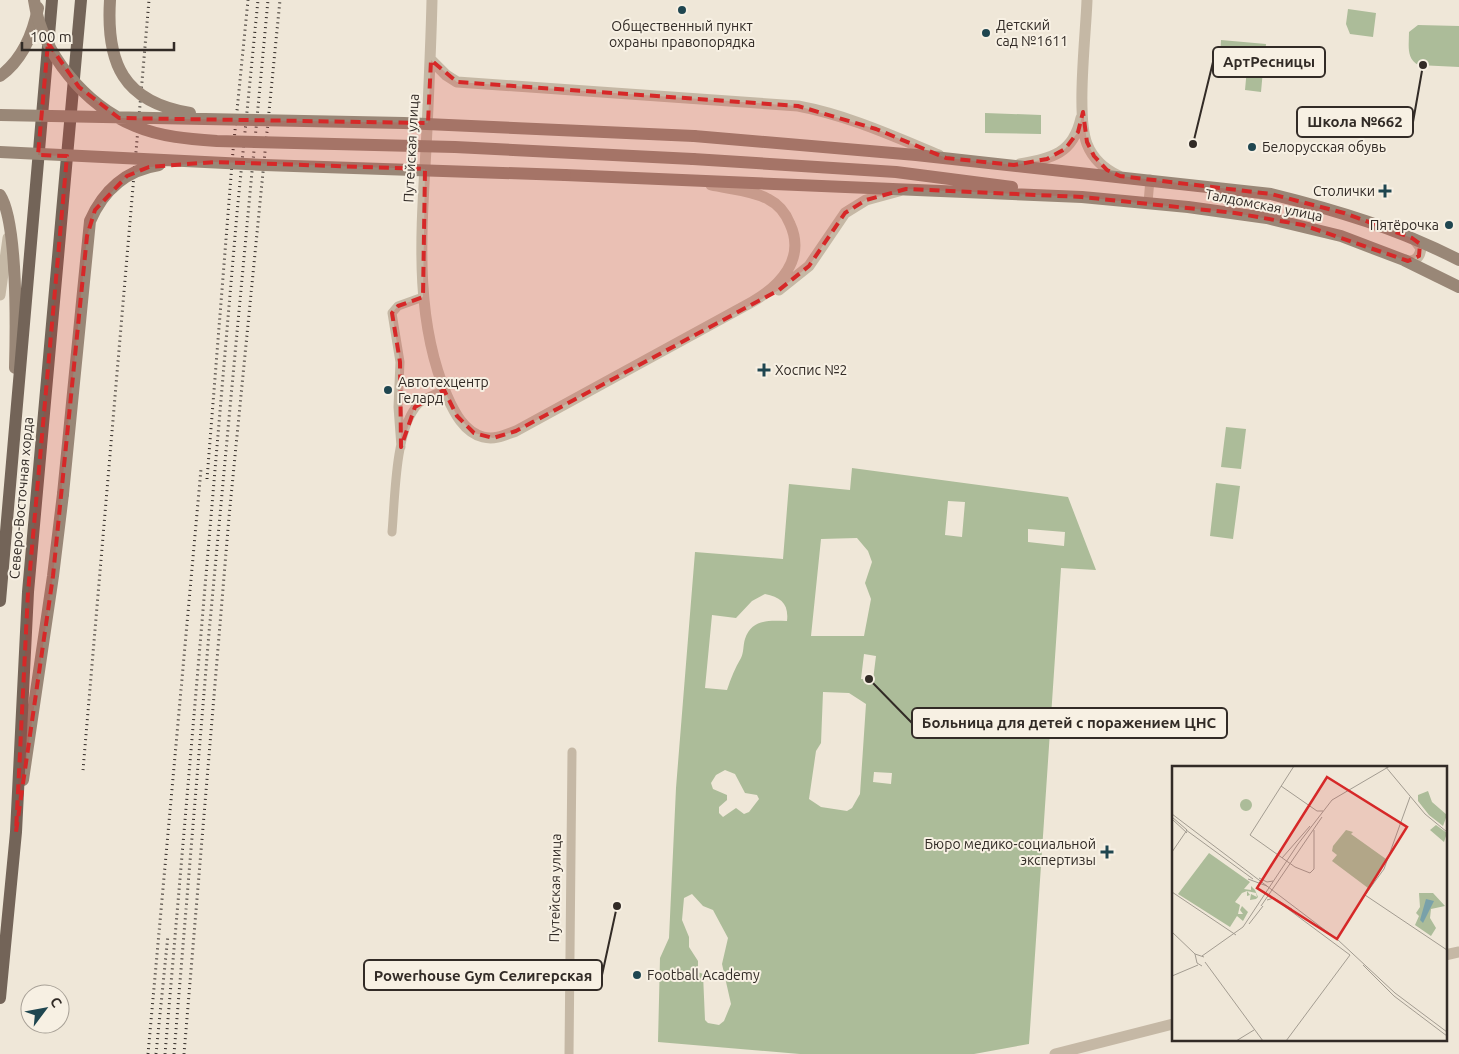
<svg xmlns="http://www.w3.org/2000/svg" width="1459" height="1054" viewBox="0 0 1459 1054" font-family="Ubuntu,sans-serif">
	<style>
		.green { fill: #acbc99; fill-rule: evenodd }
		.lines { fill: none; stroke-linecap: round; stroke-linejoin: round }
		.minor { stroke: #c5b8a5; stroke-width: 9 }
		.tertiary { stroke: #c5b8a5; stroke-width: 11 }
		.secondary { stroke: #998777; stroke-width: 12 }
		.primary { stroke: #736458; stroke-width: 12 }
		.rail { stroke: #322b26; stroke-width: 3; stroke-dasharray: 1 4; stroke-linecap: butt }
		.secondary-bridge { stroke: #998777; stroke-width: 12 }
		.marked { fill: #d62828; fill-opacity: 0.2; stroke: #d62828; stroke-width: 4; stroke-dasharray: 10 6; stroke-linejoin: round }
		.poi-dot { fill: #1f4650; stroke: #f7f0e3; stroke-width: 2 }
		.labels { text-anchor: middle; stroke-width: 4; stroke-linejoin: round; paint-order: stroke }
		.poi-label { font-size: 14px; fill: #322b26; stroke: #f7f0e3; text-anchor: start }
		.street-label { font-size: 14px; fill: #322b26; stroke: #f7f0e3 }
		.inset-road { fill: none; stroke: #a39c91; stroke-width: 1 }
		.view { fill: #d62828; fill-opacity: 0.15; stroke: #d62828; stroke-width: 2.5 }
		.inset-edge { fill: none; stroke: #322b26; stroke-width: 2.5 }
		.leader { fill: none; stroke: #322b26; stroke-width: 2 }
		.callout-dot { fill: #322b26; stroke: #f7f0e3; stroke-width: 2 }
		.callout { fill: #f7f0e3; stroke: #322b26; stroke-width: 2 }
		.callout-label { font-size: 15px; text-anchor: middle; font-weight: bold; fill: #322b26 }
	</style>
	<rect width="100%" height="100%" fill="#efe7d8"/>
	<path class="green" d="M1348 9 1376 13 1373 37 1350 34 1346 24Z
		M1418 25 1459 26V67L1418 65C1406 58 1409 45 1409 32Z
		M1221 40 1266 44 1264 63 1220 59Z
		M1247 68 1263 70 1261 92 1245 90Z
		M985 113 1041 115V134L985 133Z
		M1226 427 1246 429 1241 469 1221 467Z
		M852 468 1068 497 1096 570 1061 568 1029 1044 974 1054H800L658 1042 660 958 669 938 676 788 695 552 783 559 789 484 850 490ZM948 501 965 502 962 537 945 535ZM1028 529 1065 532 1064 546 1028 542ZM857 538 868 551 872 562 865 583 871 599 864 636H811L821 539ZM765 594C781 597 789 604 787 621 770 621 752 618 745 639 743 645 744 652 741 658 735 668 731 678 727 690L705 688 712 615 736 618 752 601ZM864 654 876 656 873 680 861 679ZM823 692 849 693 866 704 860 794 852 808 847 811 821 807 809 799 816 751 821 743ZM725 770 735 774 745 793 757 795 759 799 749 812 744 814 736 808 723 817 719 813V807L727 800V795L713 789 711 783 716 775ZM874 772 892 773 891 784 873 782ZM692 894 703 906 713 910 728 938 722 964 731 1004 724 1021 719 1025 708 1023 705 1020 703 974 698 972V961L689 947V937L682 920 684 898Z
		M1216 483 1240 486 1233 539 1210 536Z"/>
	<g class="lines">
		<path class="minor" d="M1148 203 1150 179
			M401 447 398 407 400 362 392 313 398 306 423 297
			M392 532C395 499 395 435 415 408 421 398 435 395 444 390
			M569 1054 572 752"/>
		<path class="tertiary" d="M432 0C431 43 429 86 427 129 423 217 411 312 447 396 454 412 464 432 483 437 495 440 505 435 516 431L752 302C780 286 806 259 790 224 786 214 778 204 768 199 751 190 729 189 711 185
			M1087 0C1086 33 1076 116 1087 144 1093 159 1104 169 1119 176
			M431 60 446 75 457 82 798 106C847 115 893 136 939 155
			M1020 164C1052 158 1073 154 1081 118
			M1404 260C1414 263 1420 258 1421 248L1414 239
			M779 290 809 266 845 213 866 200 899 191
			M0 295 8 238
			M1445 955 1459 952
			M1055 1054 1173 1024"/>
		<path class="secondary" d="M0 76C22 60 33 34 38 8
			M694 136 916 155 1271 194C1336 210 1399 229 1459 260
			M693 159 896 172 1012 187
			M565 175 1082 197 1188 207 1267 218 1341 236 1404 260 1459 287
			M0 195C18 222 16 333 15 368
			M23 780 53 576 63 494"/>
		<path class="primary" d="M0 601 52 0
			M0 998 16 832 28 592 81 0"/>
		<path class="rail" d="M207 479 233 151 248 0
			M83 770 149 0
			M148 1054 201 469
			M156 1054 168 935
			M165 1054 237 213 258 0
			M174 1054 209 633 268 0
			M184 1054 229 517 280 0"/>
		<path class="secondary-bridge" d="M34 0C42 54 85 105 135 126 161 137 189 139 217 141L455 147 693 159
			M110 0C106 63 123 102 190 113
			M0 115 404 123 694 136
			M0 152 264 165 565 175
			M63 494 90 221C103 191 126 170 159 165"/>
	</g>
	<path class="marked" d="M48 43 79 87 119 118 428 123 431 60 457 82 798 106 876 129 946 158 1014 165 1047 159 1065 149 1078 132 1083 112 1087 142 1094 156 1107 170 1120 176 1271 194 1344 213 1412 238 1420 244 1419 256 1408 261 1303 225 1235 213 1082 197 906 189 866 200 845 213 809 266 779 290 516 431 493 438 474 433 457 416 444 390 415 407 401 447 400 362 392 313 398 306 423 297 425 169 215 162 149 167 127 176 95 210 87 236 53 576 16 832 28 592 67 156 38 155Z"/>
	<g class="poi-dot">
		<circle cx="682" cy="10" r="5"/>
		<circle cx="986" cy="33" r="5"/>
		<circle cx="1252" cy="147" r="5"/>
		<path d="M1382.5 183.5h5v5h5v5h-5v5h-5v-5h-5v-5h5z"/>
		<circle cx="1449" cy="225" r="5"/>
		<path d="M761.5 362.5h5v5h5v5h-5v5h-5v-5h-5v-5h5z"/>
		<circle cx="388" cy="390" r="5"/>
		<path d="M1104.5 844.5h5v5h5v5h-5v5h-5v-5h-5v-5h5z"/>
		<circle cx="637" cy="975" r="5"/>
	</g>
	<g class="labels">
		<g class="poi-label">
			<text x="996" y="30">Детский<tspan x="996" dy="16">сад №1611</tspan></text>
			<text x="682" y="31" text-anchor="middle">Общественный пункт<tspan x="682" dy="16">охраны правопорядка</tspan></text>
			<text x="1262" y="152">Белорусская обувь</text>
			<text x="1375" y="196" text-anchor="end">Столички</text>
			<text x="1439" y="230" text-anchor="end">Пятёрочка</text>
			<text x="775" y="375">Хоспис №2</text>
			<text x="398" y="387">Автотехцентр<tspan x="398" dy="16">Гелард</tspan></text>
			<text x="1096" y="849" text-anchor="end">Бюро медико-социальной<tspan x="1096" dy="16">экспертизы</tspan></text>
			<text x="647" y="980">Football Academy</text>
		</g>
		<g class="street-label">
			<text transform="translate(411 148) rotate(-87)" y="5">Путейская улица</text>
			<text transform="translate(1264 205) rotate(11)" y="5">Талдомская улица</text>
			<text transform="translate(21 498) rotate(-85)" y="5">Северо-Восточная хорда</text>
			<text transform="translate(555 888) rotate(-89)" y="5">Путейская улица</text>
		</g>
	</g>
	<g transform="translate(1172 766)">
		<rect width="275" height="275" fill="#efe7d8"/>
		<path d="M256 25 260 36 275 49 271 60 257 49 246 35V29ZM68 39a6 6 0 1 1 12 0a6 6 0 1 1-12 0ZM264 59 275 67 272 76 258 64ZM174 64 181 66 179 68 214 93 196 122 160 95 165 89 160 85 161 80ZM37 87 78 116 72 123 79 124V120L83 124 86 131 84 133 78 134 79 128 85 131 84 127 75 125 78 129 75 130V125L70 127 63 136 68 139 66 148H71L68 144 70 140 76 146 71 155 65 150 58 161 6 128ZM247 127H261L273 140 259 143 258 152 264 162 259 170 243 159 247 150 244 147 248 141Z" fill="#acbc99"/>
		<path d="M254 133 262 135 251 157 248 154Z" fill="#79a1a9"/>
		<path class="inset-road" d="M122 0 78 69 123 101 138 107 142 103V64M213 0 253 48 275 66M109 20 145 45H151M238 31 212 103 193 129 275 184M0 48 166 174 223 227 275 266M0 51 15 64 0 86M0 53 15 67M14 64 81 113M110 92 138 60M87 112 95 116 101 115M76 113 95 120M0 126 64 169M95 134 102 132 120 143M89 140 150 51M112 140 178 189 114 275M77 158 91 140M0 166 23 188 32 191M23 188 25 197 30 200M30 190 71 161 126 78 160 34 218 0M33 196 91 275M191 199 222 230 275 270M0 210 26 199M64 275 82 264"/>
		<path class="view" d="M155 11 235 61 165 173 85 122Z"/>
		<rect width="275" height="275" class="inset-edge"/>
	</g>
	<path class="leader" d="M1193 144L1213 62M1423 65L1413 122M869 679L912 723M617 906L602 975"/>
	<g class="callout-dot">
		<circle cx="1193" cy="144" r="5"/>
		<circle cx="1423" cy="65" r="5"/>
		<circle cx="869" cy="679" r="5"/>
		<circle cx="617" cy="906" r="5"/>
	</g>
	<g class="callout">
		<rect x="1213" y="47" width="112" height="30" rx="5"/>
		<rect x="1297" y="107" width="116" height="30" rx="5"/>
		<rect x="912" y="708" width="315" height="30" rx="5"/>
		<rect x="364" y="960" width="238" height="30" rx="5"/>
	</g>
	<g class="callout-label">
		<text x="1269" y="67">АртРесницы</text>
		<text x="1355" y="127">Школа №662</text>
		<text x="1069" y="728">Больница для детей с поражением ЦНС</text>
		<text x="483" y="981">Powerhouse Gym Селигерская</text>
	</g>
	<g transform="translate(45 1009) rotate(58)"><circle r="24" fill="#f7f0e3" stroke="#a8a197"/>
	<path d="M0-4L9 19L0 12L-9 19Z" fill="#1f4650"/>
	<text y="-8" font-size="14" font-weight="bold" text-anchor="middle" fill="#322b26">С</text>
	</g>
	<path d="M22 42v8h152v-8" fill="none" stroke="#322b26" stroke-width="2.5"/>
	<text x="30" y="42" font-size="15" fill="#322b26" stroke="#f7f0e3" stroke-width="4" paint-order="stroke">100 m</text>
</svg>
